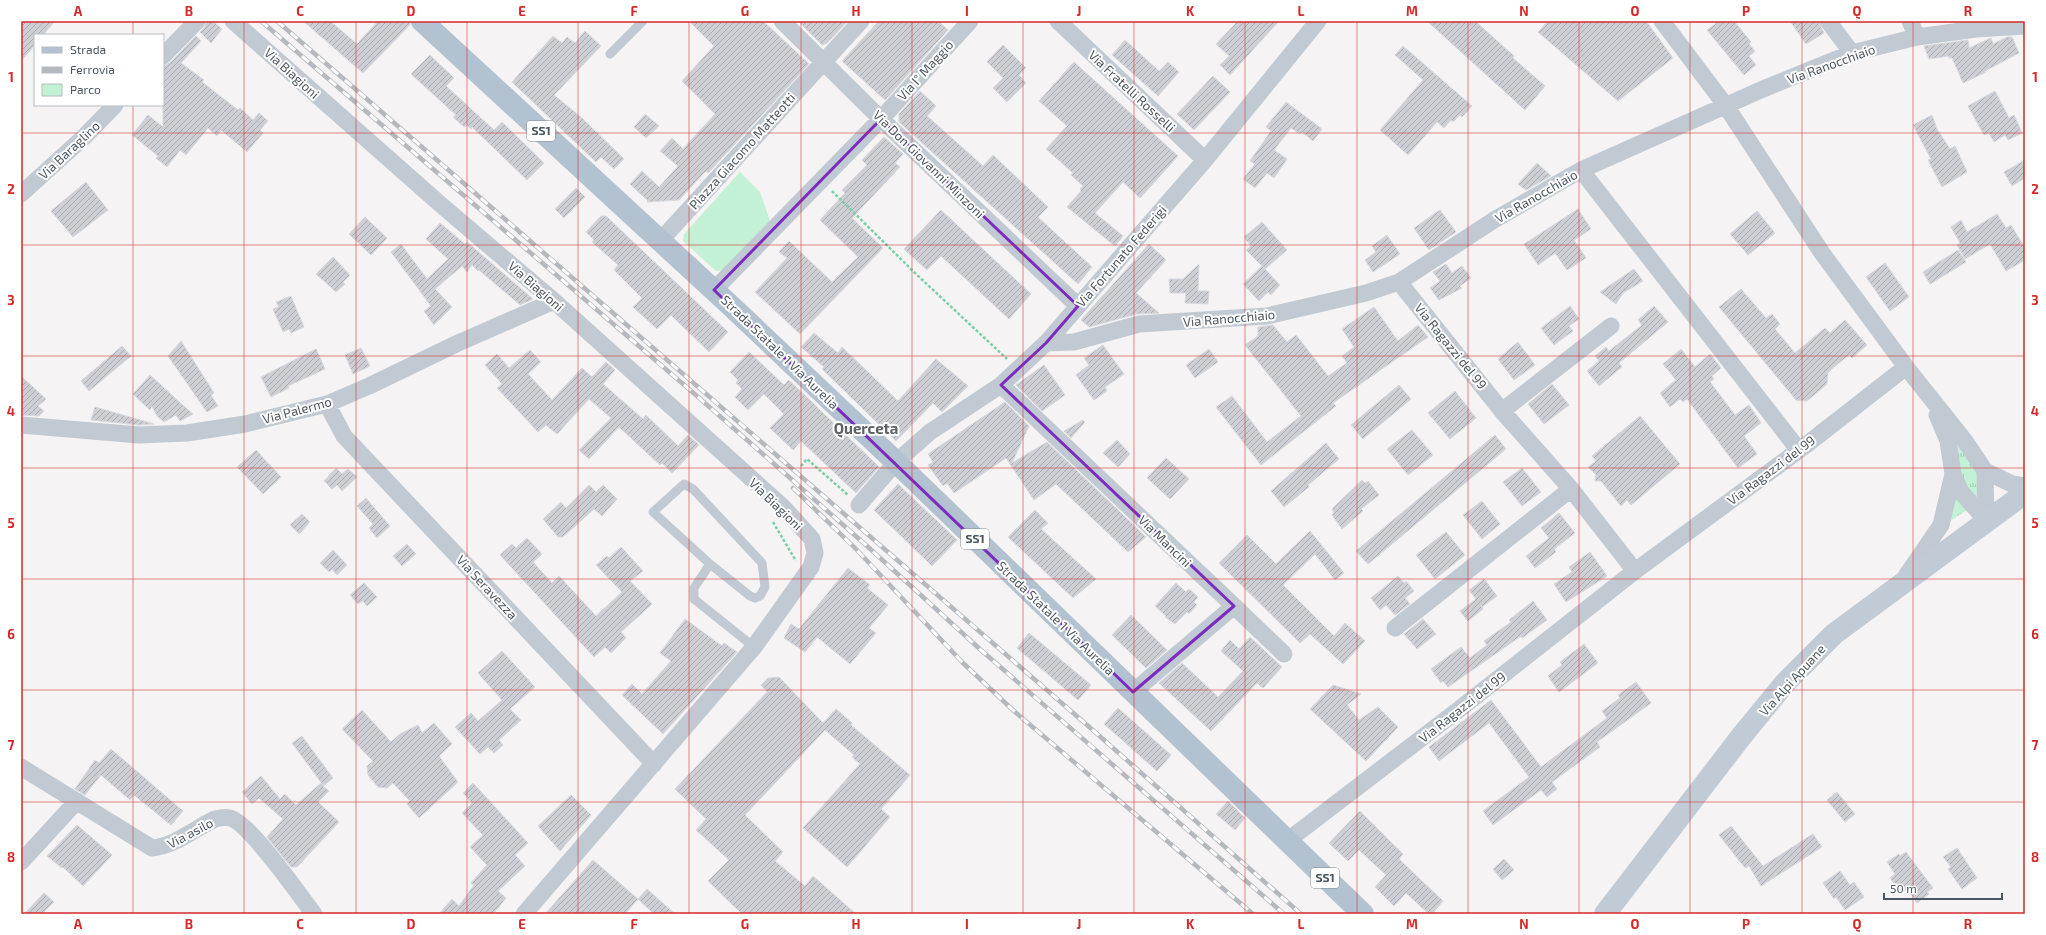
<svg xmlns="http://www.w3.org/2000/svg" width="2046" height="935" viewBox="0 0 2046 935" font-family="'Exo 2',sans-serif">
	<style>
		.grass { fill: url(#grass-tufts) }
		.park { fill: #c3f1d5 }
		.building { fill: url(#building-hatch); stroke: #d7d9de }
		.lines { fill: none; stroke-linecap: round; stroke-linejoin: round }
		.path { stroke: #7ad0a6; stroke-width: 2.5; stroke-dasharray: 3 2; stroke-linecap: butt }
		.lane { stroke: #c1cad2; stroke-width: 9 }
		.street { stroke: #c1cad2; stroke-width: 17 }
		.secondary { stroke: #c1cbd6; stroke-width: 22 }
		.primary { stroke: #b3c2d1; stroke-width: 22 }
		.rail-casing { stroke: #b5b8bd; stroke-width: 4.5 }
		.rail { stroke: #fff; stroke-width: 3; stroke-dasharray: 9; stroke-linecap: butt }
		.marked { fill: none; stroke: #7b2cbf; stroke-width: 3; stroke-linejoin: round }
		.grid { fill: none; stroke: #d62828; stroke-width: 1; stroke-opacity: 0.55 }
		.labels { text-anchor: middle; stroke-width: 4; stroke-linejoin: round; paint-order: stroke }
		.shield { fill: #fff; stroke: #808990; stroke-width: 1 }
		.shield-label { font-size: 12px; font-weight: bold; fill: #4a5661 }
		.street-label { font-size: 13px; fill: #4a5661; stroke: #fff }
		.quarter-label { font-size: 15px; font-weight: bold; fill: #5f6368; stroke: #fff }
		.neatline { fill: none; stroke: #d62828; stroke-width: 1.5 }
		.grid-label { font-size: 13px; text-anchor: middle; font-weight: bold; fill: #d62828 }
	</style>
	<defs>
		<pattern id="grass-tufts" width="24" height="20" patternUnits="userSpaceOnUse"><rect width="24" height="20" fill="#c3f1d5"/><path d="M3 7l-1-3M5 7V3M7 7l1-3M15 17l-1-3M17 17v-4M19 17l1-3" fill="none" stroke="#a0c6b0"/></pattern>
		<pattern id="building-hatch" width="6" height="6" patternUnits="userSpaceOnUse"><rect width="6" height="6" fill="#cdcfd5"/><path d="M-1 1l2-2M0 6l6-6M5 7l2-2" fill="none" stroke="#a8abb0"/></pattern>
	</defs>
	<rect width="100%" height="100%" fill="#f5f3f3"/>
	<path class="grass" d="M1959 445 1979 476 1978 499C1962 488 1960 465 1956 447Z
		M1955 498 1967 510 1950 521Z"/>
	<path class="park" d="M740 172 760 192 770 221 723 270 716 271 683 241 684 234Z"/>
	<path class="building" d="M21 21H55L43 35H35V45L21 61Z
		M207 21H213L222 29 211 43 200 32 204 28Z
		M303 21H330L357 44 378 21H410V25L363 73Z
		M689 21H763L809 64 708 173 706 171 679 200 647 202 648 201 630 184 642 171 659 187 678 166 660 151 672 138 683 149 715 114 682 81 714 46Z
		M798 21H846L847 22 827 43 822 45Z
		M879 21H938L948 30 885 100 842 61Z
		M1238 21H1279L1230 75 1220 65 1229 56 1216 44Z
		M1427 21H1475L1514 56 1513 58 1545 86 1525 110Z
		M1548 21H1646L1673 58 1618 101 1538 32Z
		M1719 21H1734L1751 42 1749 44 1755 51 1749 56 1756 65 1744 75 1707 30Z
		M1790 21H1818L1824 33 1806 44Z
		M585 31 601 46 554 95 582 118 624 159 614 169 601 157 596 162 512 82 553 36 562 43 567 37 575 43Z
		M196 36 201 41 181 63 204 80 202 82 238 110 240 108 253 120 259 113 268 121 260 130 263 133 247 152 221 130 217 136 208 128 186 155 180 150 167 167 156 158 158 156 132 135 148 115 163 127V66L170 63Z
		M2007 37H2012L2019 53 1985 71 1986 72 1963 83 1952 58H1949V56L1929 59 1924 46 1968 40 1969 48 1991 38 1993 44Z
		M1125 40 1159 71 1168 62 1179 72 1158 96 1112 55Z
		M1003 45 1026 68 1019 75 1026 83 1007 102 993 88 1003 78 987 62Z
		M1403 46 1472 106 1462 117 1460 115 1453 122 1451 120 1444 128 1437 122 1408 155 1380 130 1423 80 1395 55Z
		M430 55 454 78 446 86 494 130 502 122 544 163 527 180 472 127 471 129 467 125 464 127 453 117 456 115 411 74Z
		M1074 62 1178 156 1140 198 1123 182 1095 213 1123 236 1115 246 1067 207 1081 191 1080 189 1083 186 1071 175 1073 173 1046 149 1067 126 1039 101Z
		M1213 76 1230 92 1194 130 1177 114Z
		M920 91 936 106 927 116 983 166 993 155 1048 207 1038 217 1092 267 1078 284 899 122V114Z
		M1995 91 2009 118 2014 115 2022 133 2008 140 2005 135 1994 142 1989 133 1984 135 1968 106Z
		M1286 102 1322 129 1313 141 1302 132 1300 134 1291 128 1274 150 1287 159 1274 178 1267 173 1255 188 1243 179 1255 164 1250 161 1271 131 1266 127Z
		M645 114 659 126 646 138 634 127Z
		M1932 115 1937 129 1950 149 1955 146 1967 172 1942 187 1928 160 1931 159 1913 125Z
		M884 137 903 154 895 163 900 167 852 218 883 248 800 334 755 292 787 258 779 252 789 241 832 282 858 257 820 220 845 193 842 190 867 165 862 160Z
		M2025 160V178L2012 186 2004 172Z
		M1537 163 1551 176 1526 190 1518 184Z
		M86 182 108 210 73 237 51 211Z
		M576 188 585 197 564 218 555 209Z
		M1578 209 1591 229 1574 240 1586 258 1567 270 1555 253 1538 265 1524 244Z
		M941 210 1031 294 1009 319 941 256 927 270 904 249Z
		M1440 210 1456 232 1429 250 1414 228Z
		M1757 211 1775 233 1748 255 1730 234Z
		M1997 214 2006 228 2011 225 2025 248V260L2006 271 1990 244 1965 259 1957 245 1960 243 1951 227 1961 220 1967 232Z
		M601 216H606L728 332 709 352 671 315 657 329 633 307 642 298 614 270 618 265 592 242 594 240 586 232Z
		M365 217 387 238 371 255 349 234Z
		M1262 222 1287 250 1265 269 1246 250 1251 246 1244 237Z
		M440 223 465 244 467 242 533 299 520 305 479 270 478 271 472 265 467 272 462 266 435 289 452 307 434 325 424 311 431 306 391 252 401 244 427 279 448 259 426 239Z
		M1387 235 1400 254 1373 272 1365 260 1376 252 1372 246Z
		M1149 244 1166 260 1136 293 1159 313 1136 314 1089 327 1081 320Z
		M1958 250 1966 262 1930 284 1923 272Z
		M333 257 350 275 343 282 345 284 336 292 316 274Z
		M1885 263 1909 297 1890 311 1866 277Z
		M1199 264 1198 291H1209L1208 304 1185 303 1186 293H1170L1169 279H1183Z
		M1446 264 1452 273 1462 266 1471 278 1460 286 1462 288 1439 300 1430 288 1440 281 1433 272Z
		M1262 266 1280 285 1271 295 1268 292 1259 301 1243 284Z
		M1634 269 1643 281 1623 293 1616 304 1600 292Z
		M1741 289 1766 318 1772 314 1780 324 1775 329 1795 353 1825 328 1830 333 1845 320 1867 345 1852 358 1849 355 1828 372 1827 384 1807 401 1796 400 1719 307Z
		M291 296 304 327 291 333 289 329 283 332 273 309 279 307 276 302Z
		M1570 306 1579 319 1569 326 1573 331 1554 345 1541 328Z
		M1654 306 1668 322 1619 363 1622 367 1599 386 1587 371 1599 361 1595 356 1606 347 1609 351 1642 325 1638 320Z
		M1374 307 1398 341 1418 325 1428 337 1333 403 1336 406 1261 465 1216 407 1232 396 1267 442 1301 416 1245 345 1258 336V327L1273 325 1287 342 1296 335 1328 376 1347 363 1342 356 1354 347 1342 329Z
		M814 333 838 353 842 347 898 401 936 359 968 386 942 412 933 403 896 441 822 369 824 367 801 347Z
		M181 341 214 393 211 395 218 406 207 412 168 356Z
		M1518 342 1535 365 1514 380 1498 359Z
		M1103 345 1124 374 1105 387 1107 391 1094 400 1076 375 1089 365 1084 358Z
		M122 346 131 356 89 391 81 381Z
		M361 348 370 366 353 374 345 355Z
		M316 349 325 369 288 386 289 388 271 397 261 377Z
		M1209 349 1218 362 1195 378 1186 365Z
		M1681 349 1695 367 1710 354 1721 368 1712 376 1714 379 1710 382 1735 415 1749 405 1761 423 1744 436 1757 454 1738 468 1687 399 1683 402 1680 399 1670 407 1660 393 1676 380 1663 364Z
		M530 350 541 362 528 374 552 400 582 368 592 377 606 362 615 370 603 384 643 419 646 415 678 446 688 435 699 445 672 473 662 463 660 465 619 427 589 459 579 450 611 418 589 399 557 434 546 425 538 432 497 388 502 384 485 365 497 354 509 368Z
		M749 352 784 385 789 380 879 467 856 493 801 441 793 450 770 428 784 414 764 394 748 410 735 397 742 389 736 383 738 380 730 372Z
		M1044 365 1065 395 1042 411 1016 385Z
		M150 375 186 408 193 414 180 421 176 415 164 422 157 416 152 406 150 410 133 394Z
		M21 376 46 399 38 406 44 411 39 416 21 415Z
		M1552 384 1569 405 1544 424 1528 404Z
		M1399 385 1411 399 1363 439 1351 425Z
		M1455 391 1476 418 1450 439 1428 413Z
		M1005 402 1029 426 1012 463 1047 442 1146 537 1128 552 1056 484 1034 500 1006 458 954 493 947 483 943 486 928 465 933 462 928 454Z
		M95 407 154 424 139 425 91 420Z
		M1640 416 1680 464 1631 505 1627 500 1621 506 1601 481H1595L1596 475 1588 467 1596 461 1592 456Z
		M1083 420 1085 422 1071 438 1064 431Z
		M1412 430 1433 455 1408 475 1387 449Z
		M1495 435 1506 449 1368 564 1356 551Z
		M1117 440 1130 454 1118 467 1103 453Z
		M1326 443 1339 459 1308 485 1309 487 1284 507 1271 491Z
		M256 450 281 477 263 494 237 467Z
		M1166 458 1189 479 1170 499 1147 478Z
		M336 468 342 474 348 469 357 477 342 491 337 485 332 489 324 481Z
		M1522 468 1541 492 1522 506 1503 482Z
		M1362 480 1365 483 1368 481 1379 495 1361 509 1363 511 1342 529 1332 515 1334 513 1332 509Z
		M898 484 957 540 932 566 874 510Z
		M589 485 596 492 603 485 617 499 602 516 594 509 563 537H558L543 519 561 502 566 508Z
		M366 498 390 526 377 538 369 528 373 524 357 506Z
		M1482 501 1500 524 1482 539 1463 515Z
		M1035 510 1048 523 1041 529 1096 579 1073 598 1008 537Z
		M1559 513 1575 533 1554 549 1556 552 1535 568 1526 556 1549 538 1541 528Z
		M302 514 310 522 299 534 290 525Z
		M1310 531 1344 573 1335 580 1315 554 1283 585 1334 636 1345 623 1365 641 1343 664 1310 634 1300 643 1219 563 1247 535 1276 564Z
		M1446 532 1465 555 1435 579 1416 555Z
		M527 538 542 554 533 562 552 583 559 576 596 616 622 592 596 565 607 556 609 558 621 547 643 571 630 581 652 604 621 632 626 638 611 653 605 647 594 657 500 555 512 544 516 548Z
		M407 544 416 554 402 566 393 556Z
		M333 550 347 565 337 575 332 569 329 572 320 563Z
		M1590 552 1607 576 1566 602 1554 584 1572 572 1569 567Z
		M848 568 870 585 867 588 888 605 869 628 876 633 850 664 817 637 805 652 784 638 791 624 799 629Z
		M1398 576 1404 583 1406 581 1414 591 1405 598 1410 604 1395 615 1386 605 1380 610 1371 598Z
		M1484 579 1497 596 1482 607 1480 604 1483 609 1468 621 1460 611 1476 599 1469 590Z
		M364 583 377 597 367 606 363 601 358 604 350 595Z
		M1176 583 1186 592 1189 589 1198 597 1194 602 1197 605 1189 614 1187 612 1175 624 1165 617 1166 616 1155 606Z
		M1533 601 1547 620 1522 638 1521 636 1448 687 1443 681 1441 683 1431 669 1461 647 1470 658 1487 645 1484 641 1511 622 1509 620Z
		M1131 615 1167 650 1146 668 1112 635Z
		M685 619 722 646 724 643 737 652 663 734 622 695 632 684 642 694 671 661 660 653Z
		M1423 619 1436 634 1417 649 1404 634Z
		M1029 633 1091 685 1078 700 1017 648Z
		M1250 637 1282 667 1263 688 1257 683 1211 731 1159 683 1182 663 1218 697 1243 671 1221 651 1230 640 1239 649Z
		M1584 644 1598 663 1559 692 1548 676 1562 665 1560 662Z
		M502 651 535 687 510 709 521 720 499 740 503 745 494 753 488 747 480 754 455 727 471 713 478 721 502 700 478 673Z
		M779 677 823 723 836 709 852 723 851 725 910 775 881 809 890 817 847 867 803 828 860 764 852 757 854 755 825 730 745 815 783 852 775 861 805 886 813 876 856 914H742L708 881 729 860 696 830 706 819 675 789 767 692 761 685 768 678Z
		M1636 682 1651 703 1597 742 1600 747 1552 782 1557 789 1547 797 1541 790 1493 825 1483 811 1529 777 1489 723 1439 761 1429 747 1491 700 1541 767 1607 718 1602 711 1620 698 1618 695Z
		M1333 685 1361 694 1347 705 1359 720 1378 707 1398 727 1366 761 1310 709Z
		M1118 708 1171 755 1157 771 1104 724Z
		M362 710 391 742 400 734 418 725 422 733 434 723 452 744 439 756 458 782 419 818 407 804 410 801 393 783 387 788 378 787 368 775 367 766 373 761 342 729Z
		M302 736 333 778 323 786 329 791 318 802 339 822 297 867H291L267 837 283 819 259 798 252 804 242 792 261 776 280 799 285 794 296 805 321 783 323 785 292 743Z
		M111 749 183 811 171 825 134 795 130 800 101 775 85 795 75 789 95 760 99 763Z
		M473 783 528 843 515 855 525 866 498 891 506 898 493 914H439L452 899 459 906 474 885 471 883 487 865 470 847 483 835 462 813 472 803 463 793Z
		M1837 792 1855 814 1845 822 1827 800Z
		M571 795 591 815 560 851 538 826Z
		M1228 801 1245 818 1235 830 1216 814Z
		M1360 811 1403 854 1399 859 1443 901 1432 914H1429L1406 893 1394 906 1375 887 1386 875 1359 850 1348 861 1329 843Z
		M77 825 112 855 83 886 63 867 62 868 47 856Z
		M1731 826 1763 866 1813 834 1822 847 1761 886 1749 866 1745 868 1719 835Z
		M1957 848 1977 878 1962 889 1948 869 1951 867 1943 857Z
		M1906 852 1933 888 1927 892 1929 894 1917 903 1907 889 1901 893 1890 878 1895 874 1887 862 1899 854 1900 856Z
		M1504 859 1514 870 1502 880 1493 869Z
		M593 860 638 899 625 914H545Z
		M1840 871 1850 885 1854 882 1864 897 1845 910 1836 897 1834 899 1823 883Z
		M647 889 675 914H654L638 899Z
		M44 893 54 902 42 914H24Z"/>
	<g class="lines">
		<path class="path" d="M832 191 916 274 1007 359
			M801 466 807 459 848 495
			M773 522 796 561"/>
		<path class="lane" d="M610 54 643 21
			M684 484 693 489 762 563 765 587 760 596 755 598 750 596 710 564 653 512Z
			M710 564 694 588V599L754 647"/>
		<path class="street" d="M233 21 440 204 554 301 783 507 812 539 815 553 811 567 754 647 524 914
			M782 21 881 119 1078 306
			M1058 21 1205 160
			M1662 21 1726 106 1822 253 1906 367 1965 441 1985 471 1986 520
			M1828 21 1852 53
			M1910 21 1917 37
			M163 56 197 21
			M1581 170 1798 449
			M21 194 84 137 115 105
			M660 241 861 21
			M1399 282 1502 411 1571 489 1635 571
			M714 290 881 119 970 21
			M1046 343 1074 342 1139 324 1267 316 1366 293 1399 282 1494 220 1581 170 1763 89 1852 53 1917 37 1976 29 2025 26
			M1001 385 1234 606 1133 692
			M327 404 344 436 654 764
			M1502 411 1611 326
			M21 425 139 435 187 433 245 424 327 404 369 386 456 344 554 301
			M1985 471 2012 484 2025 486
			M1953 474 1961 492 1986 520
			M859 505 896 462 930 432 1001 385 1046 343 1205 160 1318 21
			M1906 576 1941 525 1953 474 1948 441 1937 415
			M1234 606 1284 654
			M1395 628 1571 489
			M21 767 152 848C175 846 194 829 215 819 219 818 226 817 230 818 250 823 299 895 314 914
			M1287 841 1457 711 1635 571 1806 445 1906 367
			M21 862 77 801"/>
		<path class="secondary" d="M1605 914 1740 738 1785 683 1834 634 2025 493"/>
		<path class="primary" d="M422 21 731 306 896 462 1363 914"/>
		<defs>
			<path id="rail" d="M261 21 697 396 867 546 982 651 1284 914
				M277 21 1087 725 1301 914
				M793 488 855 548 963 663 1015 712 1253 914"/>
		</defs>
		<use href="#rail" class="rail-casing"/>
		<use href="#rail" class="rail"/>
	</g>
	<path class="marked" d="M881 119 1078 306 1046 343 1001 385 1234 606 1133 692 714 290Z"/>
	<path class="grid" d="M133 21V35M244 21V914M356 21V914M467 21V914M578 21V914M689 21V914M801 21V914M912 21V914M1023 21V914M1134 21V914M1245 21V914M1357 21V914M1468 21V914M1579 21V914M1690 21V914M1802 21V914M1913 21V914M133 105V914M21 133H2025M21 245H2025M21 356H2025M21 468H2025M21 579H2025M21 690H2025M21 802H2025"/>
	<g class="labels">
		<g class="shield">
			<rect x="527" y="121" width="28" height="20" rx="3"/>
			<rect x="961" y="529" width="28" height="20" rx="3"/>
			<rect x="1311" y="868" width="28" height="20" rx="3"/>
		</g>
		<g class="shield-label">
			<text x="541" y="135">SS1</text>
			<text x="975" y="543">SS1</text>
			<text x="1325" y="882">SS1</text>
		</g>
		<g class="street-label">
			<text transform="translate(1831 64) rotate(-20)" y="5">Via Ranocchiaio</text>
			<text transform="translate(925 70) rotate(-48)" y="5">Via I° Maggio</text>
			<text transform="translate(292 73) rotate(42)" y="5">Via Biagioni</text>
			<text transform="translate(1132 91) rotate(43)" y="5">Via Fratelli Rosselli</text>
			<text transform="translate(69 150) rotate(-43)" y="5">Via Baraglino</text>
			<text transform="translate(742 151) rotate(-48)" y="5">Piazza Giacomo Matteotti</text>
			<text transform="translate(929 164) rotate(44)" y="5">Via Don Giovanni Minzoni</text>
			<text transform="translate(1536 196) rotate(-30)" y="5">Via Ranocchiaio</text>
			<text transform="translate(1121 256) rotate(-49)" y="5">Via Fortunato Federigi</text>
			<text transform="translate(536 286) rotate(41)" y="5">Via Biagioni</text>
			<text transform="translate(1229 318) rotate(-5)" y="5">Via Ranocchiaio</text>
			<text transform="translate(1451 346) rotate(51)" y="5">Via Ragazzi del 99</text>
			<text transform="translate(780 352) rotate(44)" y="5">Strada Statale 1 Via Aurelia</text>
			<text transform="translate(297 410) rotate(-15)" y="5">Via Palermo</text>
			<text transform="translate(1771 470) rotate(-37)" y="5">Via Ragazzi del 99</text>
			<text transform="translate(776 504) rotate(44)" y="5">Via Biagioni</text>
			<text transform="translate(1165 541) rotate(44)" y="5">Via Mancini</text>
			<text transform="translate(487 587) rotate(47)" y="5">Via Seravezza</text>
			<text transform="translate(1056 618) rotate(44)" y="5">Strada Statale 1 Via Aurelia</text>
			<text transform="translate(1792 680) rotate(-48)" y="5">Via Alpi Apuane</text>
			<text transform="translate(1462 707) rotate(-38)" y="5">Via Ragazzi del 99</text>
			<text transform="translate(190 833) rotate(-28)" y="5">Via asilo</text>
		</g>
		<g class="quarter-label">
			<text x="866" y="434">Querceta</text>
		</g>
	</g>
	<rect width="2046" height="935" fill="none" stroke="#ffffff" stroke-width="44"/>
	<rect x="34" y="34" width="130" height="72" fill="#ffffff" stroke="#b7bbc0"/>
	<rect x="42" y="47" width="20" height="6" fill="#b3c2d1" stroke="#b7bbc0"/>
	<text x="70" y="54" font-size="12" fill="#4a5661">Strada</text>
	<rect x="42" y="67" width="20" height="6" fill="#b5b8bd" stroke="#b7bbc0"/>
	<text x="70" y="74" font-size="12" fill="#4a5661">Ferrovia</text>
	<rect x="42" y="84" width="20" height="12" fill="#c3f1d5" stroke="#b7bbc0"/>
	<text x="70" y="94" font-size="12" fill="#4a5661">Parco</text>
	<path d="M1884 893v6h118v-6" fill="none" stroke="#4a5661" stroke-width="2"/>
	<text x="1890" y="893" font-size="12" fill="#4a5661" stroke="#ffffff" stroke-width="3" paint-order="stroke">50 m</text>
	<rect x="22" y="22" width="2002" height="891" class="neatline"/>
	<g class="grid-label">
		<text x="78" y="16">A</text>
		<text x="189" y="16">B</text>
		<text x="300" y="16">C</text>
		<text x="411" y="16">D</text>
		<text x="522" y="16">E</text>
		<text x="634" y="16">F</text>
		<text x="745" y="16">G</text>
		<text x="856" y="16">H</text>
		<text x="967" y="16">I</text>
		<text x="1079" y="16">J</text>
		<text x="1190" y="16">K</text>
		<text x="1301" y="16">L</text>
		<text x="1412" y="16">M</text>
		<text x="1524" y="16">N</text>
		<text x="1635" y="16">O</text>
		<text x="1746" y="16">P</text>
		<text x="1857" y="16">Q</text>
		<text x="1968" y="16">R</text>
		<text x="11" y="82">1</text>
		<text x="2035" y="82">1</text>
		<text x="11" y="194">2</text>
		<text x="2035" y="194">2</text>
		<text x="11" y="305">3</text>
		<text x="2035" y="305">3</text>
		<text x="11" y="416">4</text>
		<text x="2035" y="416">4</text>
		<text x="11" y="528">5</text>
		<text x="2035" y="528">5</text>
		<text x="11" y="639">6</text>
		<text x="2035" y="639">6</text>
		<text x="11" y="750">7</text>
		<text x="2035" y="750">7</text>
		<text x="11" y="862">8</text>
		<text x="2035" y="862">8</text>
		<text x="78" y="929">A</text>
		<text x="189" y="929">B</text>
		<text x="300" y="929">C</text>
		<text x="411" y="929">D</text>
		<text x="522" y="929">E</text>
		<text x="634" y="929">F</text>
		<text x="745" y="929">G</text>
		<text x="856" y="929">H</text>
		<text x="967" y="929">I</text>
		<text x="1079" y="929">J</text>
		<text x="1190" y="929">K</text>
		<text x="1301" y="929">L</text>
		<text x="1412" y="929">M</text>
		<text x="1524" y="929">N</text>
		<text x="1635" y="929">O</text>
		<text x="1746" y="929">P</text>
		<text x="1857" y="929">Q</text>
		<text x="1968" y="929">R</text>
	</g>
</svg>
